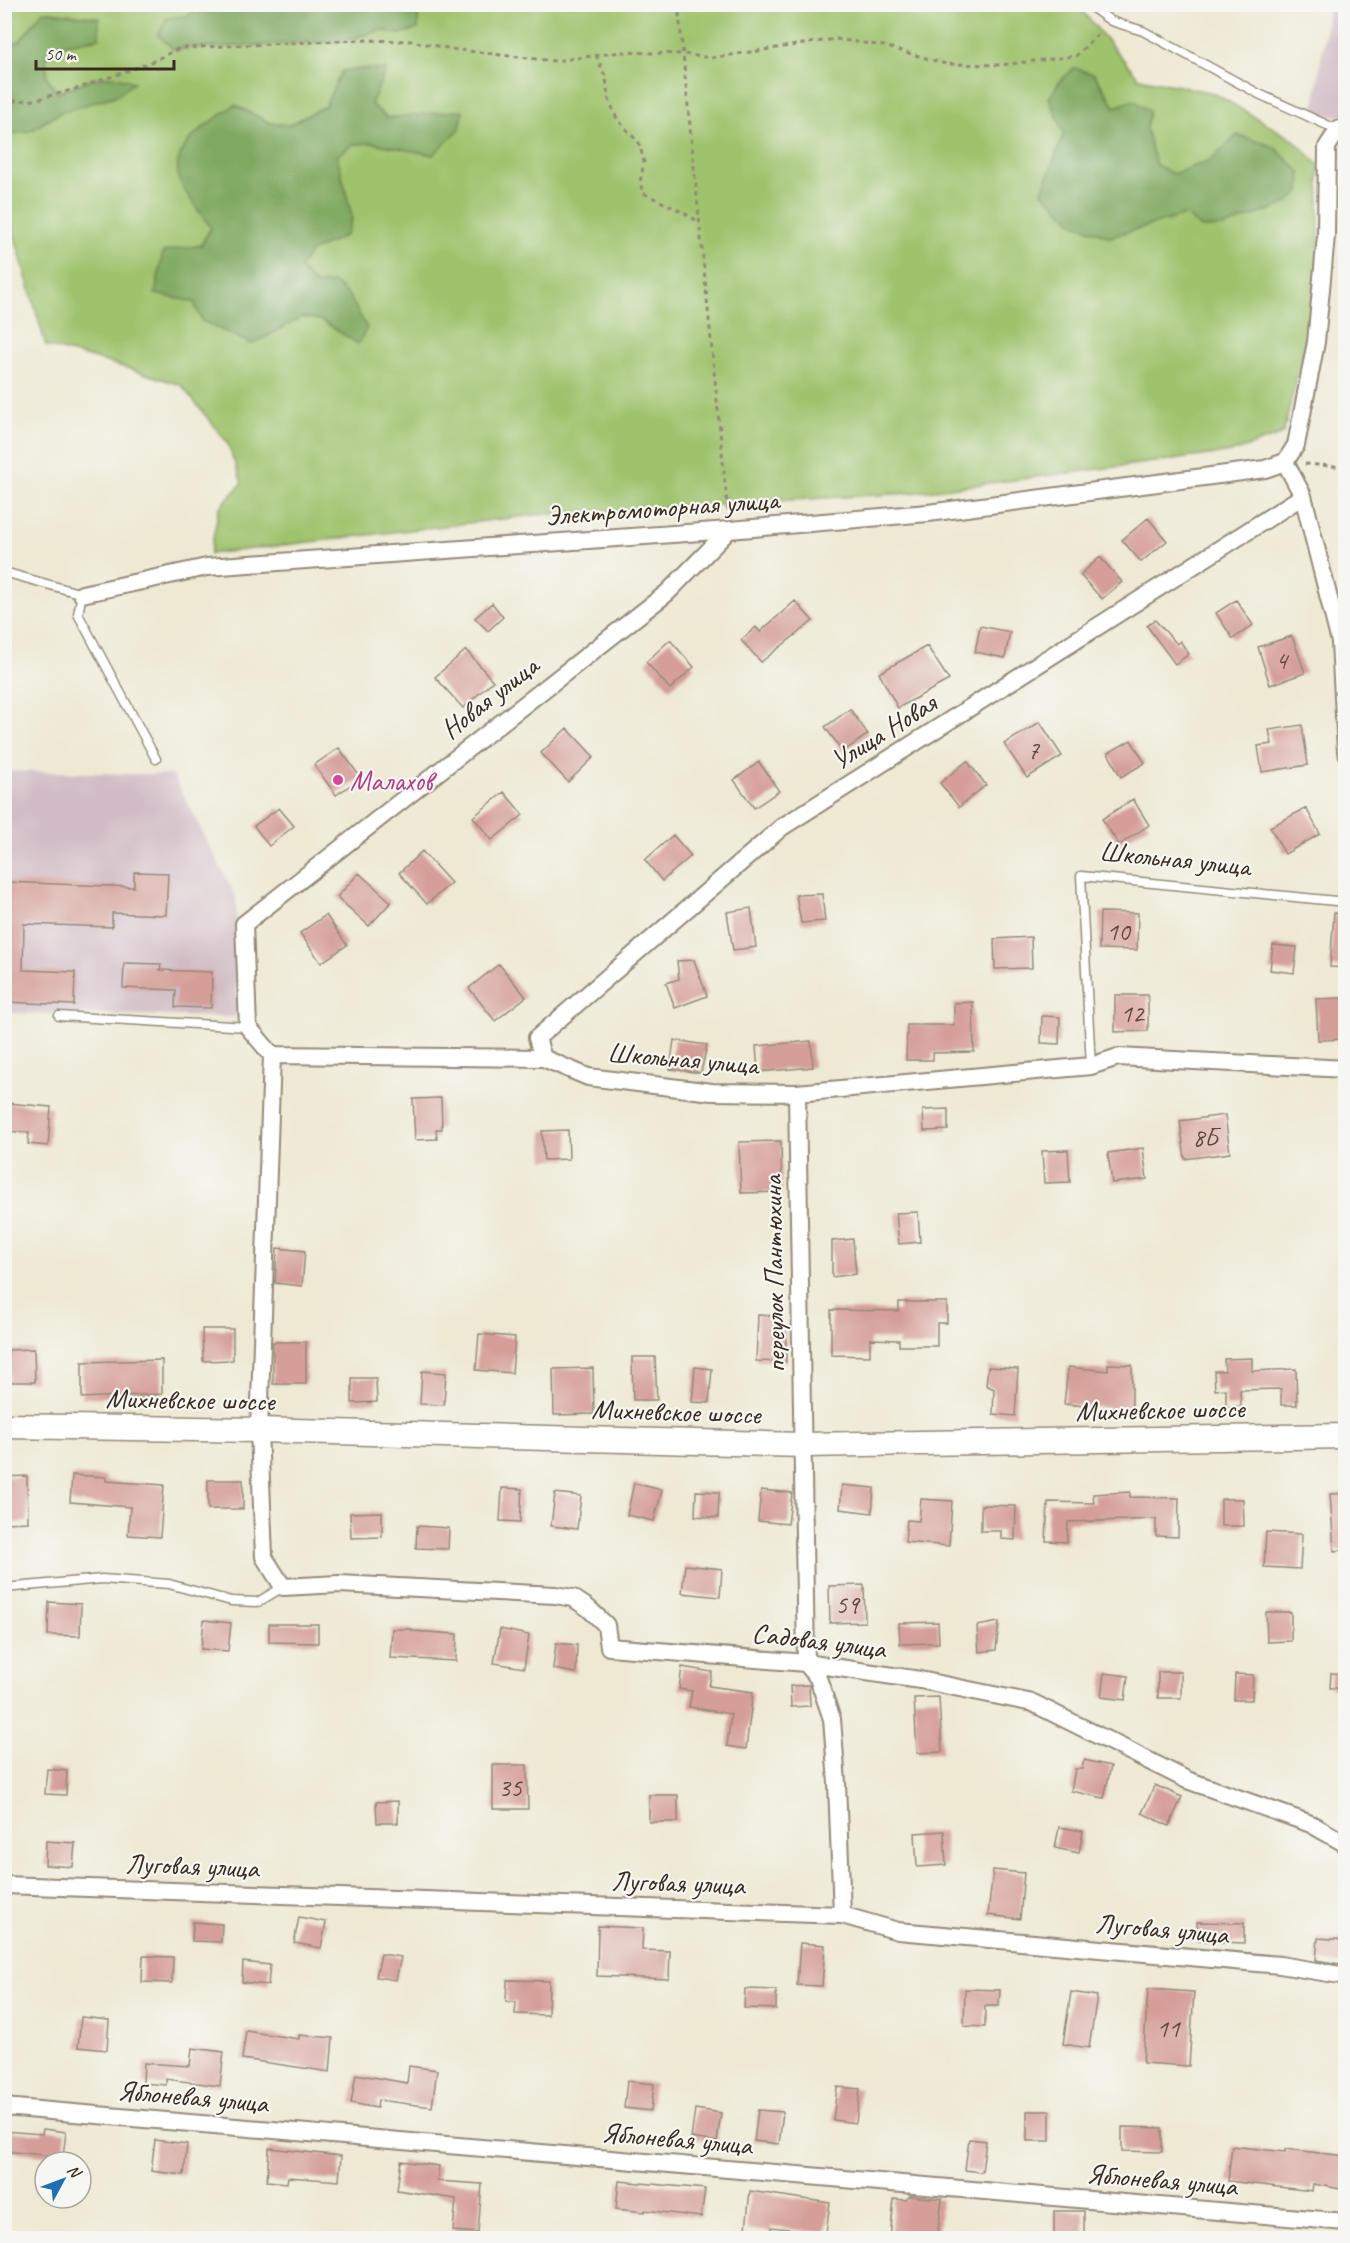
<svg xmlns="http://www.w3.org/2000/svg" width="1350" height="2243" viewBox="0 0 1350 2243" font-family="Caveat,sans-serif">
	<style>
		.industrial { fill: #d2bdc6 }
		.green { fill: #9fc36d; stroke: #6d7646; stroke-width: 1.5; fill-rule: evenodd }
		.forest { fill: #7fa960; stroke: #5d6a3f; stroke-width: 1.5 }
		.building { fill: #d59f98 }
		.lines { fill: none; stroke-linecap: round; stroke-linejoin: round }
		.lane-casing { stroke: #948a78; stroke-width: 11 }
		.street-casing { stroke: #948a78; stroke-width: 20 }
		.secondary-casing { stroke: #948a78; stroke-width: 27 }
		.path { stroke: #948a78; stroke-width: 3; stroke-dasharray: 4.5 4.5; stroke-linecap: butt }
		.lane { stroke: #fff; stroke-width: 8 }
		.street { stroke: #fff; stroke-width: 16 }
		.secondary { stroke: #fff; stroke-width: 24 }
		.hotel-dot { fill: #d1479c; stroke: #f6f6f2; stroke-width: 2 }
		.labels { text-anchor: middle; stroke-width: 4.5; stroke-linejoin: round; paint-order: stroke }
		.number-label { font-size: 26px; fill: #62473c }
		.street-label { font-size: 28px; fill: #3b2a1e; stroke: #f6f6f2 }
		.hotel-label { font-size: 28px; fill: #b23c85; stroke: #f6f6f2; text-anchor: start }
	</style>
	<rect width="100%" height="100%" fill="#f6f6f2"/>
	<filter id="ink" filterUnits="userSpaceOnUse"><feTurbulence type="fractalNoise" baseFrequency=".0167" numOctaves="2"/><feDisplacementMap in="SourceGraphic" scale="12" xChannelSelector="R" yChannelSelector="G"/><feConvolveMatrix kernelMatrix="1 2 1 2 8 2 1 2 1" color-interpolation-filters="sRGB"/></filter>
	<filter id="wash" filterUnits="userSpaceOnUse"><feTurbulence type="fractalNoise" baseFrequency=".008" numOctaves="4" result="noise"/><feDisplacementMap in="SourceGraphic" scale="24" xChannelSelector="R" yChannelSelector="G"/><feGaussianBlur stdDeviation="1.35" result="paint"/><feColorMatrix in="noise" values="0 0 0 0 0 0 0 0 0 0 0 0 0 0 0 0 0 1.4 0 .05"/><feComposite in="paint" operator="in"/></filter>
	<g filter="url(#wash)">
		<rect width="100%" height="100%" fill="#eee9d3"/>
		<path class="industrial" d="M1329 5H1345V117L1313 114Z
			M5 771 173 775 236 897 237 1017 5 1013Z"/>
		<path class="green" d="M5 5H204L158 35 173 49 343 41 381 30 400 34 418 10 409 5H1077L1139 78 1214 93 1294 140 1319 165V286L1283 434 1233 452 911 493 535 515 210 554 219 508 242 483 227 442 181 385 107 362 46 346 5 203 4 135 30 131 61 112 118 95 95 78 57 93 47 77 46 57 60 45 99 38 43 11 19 42 5 45ZM364 69 385 70 371 104 433 155 373 143 353 144 337 156 352 217 346 235 310 252 300 268 314 284 335 283 321 320 302 317 252 344 202 321 194 302 156 294 201 245 211 228 180 181 188 141 235 105 270 123 289 125 325 106 342 71ZM1094 74 1115 107 1146 129 1156 165 1173 174 1209 161 1238 135 1274 147 1301 173 1202 228 1185 215 1110 237 1042 192 1064 133Z"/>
		<path class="forest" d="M250 5 256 7 258 4 409 5 418 9V29L400 34 381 30 343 41 173 49 158 35 167 18 187 16 204 5Z
			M43 11 99 18V38L60 45 46 57 47 77 57 93C90 81 99 70 134 82L118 95 61 112 30 131 5 135V45L19 42Z
			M1074 68 1094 74 1115 107 1134 100 1149 111 1146 129 1156 165 1173 174 1209 161 1238 135 1274 147 1301 173 1300 192 1286 204 1223 227 1202 228 1185 215 1110 237 1073 223 1042 192 1064 133 1049 98 1060 81Z
			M364 69 386 70 371 104 386 118 463 110 460 129 433 155 373 143 353 144 337 156 352 217 346 235 310 252 300 268 314 284 335 283 349 296 367 328 358 344 321 320 302 317 252 344 202 321 194 302 155 294 163 252 201 245 211 228C202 214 186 196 180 181 166 145 212 122 235 105L270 123 289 125 325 106 342 71Z"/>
		<g id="blocks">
			<path class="building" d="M1148 518 1167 541 1141 562 1122 540Z
				M1100 557 1122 582 1102 599 1080 575Z
				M1236 600 1253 625 1233 639 1216 613Z
				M795 601 813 621 761 662 741 640 756 627 760 632Z
				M492 603 503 617 488 631 475 618Z
				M1155 620 1177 644 1180 641 1189 654 1175 664 1147 626Z
				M980 626 1010 632 1005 658 975 652Z
				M1292 636 1305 673 1270 685 1258 647Z
				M670 640 694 667 670 689 646 662Z
				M927 646 949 680 898 708 879 673Z
				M466 650 493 681 463 708 435 677Z
				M850 709 868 734 843 752 825 727Z
				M1040 722 1062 756 1027 778 1004 744Z
				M1302 725 1308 765 1262 772 1258 746 1272 744 1269 730Z
				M567 728 594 757 568 782 541 753Z
				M1131 740 1145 763 1121 777 1108 753Z
				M339 748 361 778 336 795 314 765Z
				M967 761 986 785 959 807 940 783Z
				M759 762 779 791 754 808 734 780Z
				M504 792 523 815 492 840 473 817Z
				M1133 799 1149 825 1119 845 1102 819Z
				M279 808 294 826 269 846 254 826Z
				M1306 808 1320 834 1285 854 1270 827Z
				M673 835 691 856 662 881 645 860Z
				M422 851 451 883 427 904 399 873Z
				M134 872 168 873 166 915 112 913V927L24 924 23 970 75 972 74 1005 4 1002 5 882 134 887Z
				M359 873 391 902 369 926 337 897Z
				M822 894 825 921 801 923 796 895Z
				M751 908 756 947 733 950 727 912Z
				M1100 912 1138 913 1137 950 1099 949Z
				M1334 913 1346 914V968L1330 967Z
				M326 915 347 945 321 963 300 933Z
				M1031 937 1032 968 995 969 994 939Z
				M1273 945 1297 947 1294 973 1270 970Z
				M694 960 707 996 675 1008 666 983 679 979 677 961Z
				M124 963 161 964 160 970 212 972 211 1008 175 1007 176 990 123 988Z
				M499 964 526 997 495 1021 469 988Z
				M1115 995H1148V1031L1115 1032Z
				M1346 998V1039L1318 1040 1316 999Z
				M973 1002 974 1052 933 1053V1060H906L907 1025H954V1003Z
				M1042 1016 1060 1017 1059 1044 1041 1043Z
				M674 1040 707 1045 701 1073 670 1069Z
				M811 1041 813 1067 758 1072 756 1046Z
				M441 1098 442 1129H436L437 1139 415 1140 413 1099Z
				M7 1103 51 1107 48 1146 28 1144 29 1133 5 1131Z
				M948 1109V1130L924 1131 923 1110Z
				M1225 1115 1230 1153 1185 1159 1180 1121Z
				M568 1130 569 1159 544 1160 542 1131Z
				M781 1141 782 1192 741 1193 739 1142Z
				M1143 1148 1147 1179 1112 1183 1108 1153Z
				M1068 1150 1070 1182 1044 1183 1042 1151Z
				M918 1212 920 1242 899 1244 896 1213Z
				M853 1239 856 1274 832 1277V1241Z
				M277 1248 305 1251 302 1286 275 1283Z
				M899 1302H947V1323H937V1346H899V1340L870 1339V1356L831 1355V1310L899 1311Z
				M758 1315 775 1316V1332H786V1362L756 1361Z
				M202 1329H233V1360L203 1361Z
				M479 1334 515 1337 512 1373 476 1370Z
				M273 1342H306V1384H273Z
				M34 1349 35 1382H9L8 1350Z
				M632 1357H655L657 1400H633Z
				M1252 1358V1371L1296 1369 1297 1405H1281V1389L1240 1390 1241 1406 1226 1407V1389L1215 1390 1214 1371H1225L1224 1359Z
				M162 1360V1394L82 1398V1362Z
				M1108 1364 1132 1365V1414L1108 1413V1408L1064 1404 1068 1367 1108 1371Z
				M695 1367 712 1369 709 1403 692 1402Z
				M988 1367 1018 1369 1015 1416 993 1414 994 1389 986 1385Z
				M593 1368 594 1414 554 1415 553 1369Z
				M422 1371 446 1373 444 1405 420 1404Z
				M352 1378H376L377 1402 352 1403Z
				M72 1475 106 1477V1481L164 1485 160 1537 128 1535 130 1507 70 1502Z
				M27 1476 28 1522 5 1523 4 1477Z
				M208 1480H243V1509H208Z
				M634 1483 662 1490 654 1521 627 1515Z
				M842 1485 874 1488 872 1513 840 1509Z
				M502 1488 522 1489 520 1522 500 1521Z
				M761 1490 792 1493 788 1524 758 1521Z
				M696 1491 719 1492 718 1518 695 1516Z
				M1130 1492V1497L1179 1498 1178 1537 1156 1536V1519L1068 1522 1067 1542 1046 1541 1048 1502 1094 1503 1093 1494Z
				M555 1493 581 1496 577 1529 551 1526Z
				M1346 1493V1550L1334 1551 1330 1494Z
				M921 1499 952 1501 949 1546 905 1542 907 1520 919 1521Z
				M1221 1499H1243L1244 1526H1221Z
				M981 1505 1016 1506 1015 1540 1001 1539V1531H981Z
				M382 1512V1537L351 1538 350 1513Z
				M417 1526 449 1528 448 1549 416 1548Z
				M1266 1532 1302 1534 1300 1569 1264 1567Z
				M685 1565 722 1569 720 1597 682 1593Z
				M864 1585 865 1622 830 1623 829 1586Z
				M49 1602 81 1604 80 1636 48 1635Z
				M1266 1612H1291V1641L1267 1642Z
				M204 1620 231 1623 228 1651 201 1649Z
				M938 1622 939 1643 900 1644 899 1623Z
				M999 1622 996 1650 979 1652 977 1626Z
				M269 1624H318V1643L269 1642Z
				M392 1629H412V1631L457 1634 456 1661 390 1658Z
				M500 1629 529 1635 524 1668 494 1663Z
				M556 1643 577 1645 576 1673 553 1669Z
				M682 1667 712 1672 709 1686 753 1692 746 1749 727 1746 731 1714 689 1707 692 1691 679 1689Z
				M1158 1672H1181V1698H1158Z
				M1104 1673 1128 1676 1125 1700 1101 1697Z
				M1331 1673 1346 1674V1688H1330Z
				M1235 1674 1253 1675 1252 1700H1234Z
				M809 1685 810 1706 791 1707 790 1686Z
				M939 1697 942 1752 917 1753 914 1698Z
				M1084 1760 1111 1766 1104 1798 1071 1791 1075 1769H1082Z
				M493 1765H527L528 1809H493Z
				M47 1769 67 1771 66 1795 45 1794Z
				M1155 1785 1182 1797 1169 1826 1142 1813Z
				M649 1795H678V1822H649Z
				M398 1801V1823H377L376 1802Z
				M1059 1827 1083 1831 1079 1853 1055 1848Z
				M944 1831 946 1865 917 1867 915 1833Z
				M46 1841 75 1843 73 1867 45 1865Z
				M993 1870 1024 1873 1020 1919 988 1915Z
				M299 1917 326 1922 321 1948 294 1943Z
				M193 1922 222 1924 221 1942 192 1941Z
				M1197 1922 1244 1923V1943L1198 1941Z
				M598 1926 643 1928 642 1950 670 1951 669 1979 597 1976Z
				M1318 1938 1346 1940V1965L1316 1960Z
				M800 1943 825 1945 822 1986 797 1985Z
				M381 1954 401 1957 396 1980 376 1977Z
				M143 1956 173 1957 172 1983 142 1982Z
				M243 1962 270 1965 268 1985 242 1982Z
				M507 1980 549 1981 548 2015 515 2014 516 2002H506Z
				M745 1989 776 1990V2009L744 2008Z
				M965 1989 1000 1990 999 2006H985V2027L964 2026Z
				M1148 1989 1194 1992 1189 2066 1143 2063Z
				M1071 1992 1097 1996 1089 2048 1063 2044Z
				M81 2017 109 2020 107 2050 78 2047Z
				M246 2031 299 2039V2035L333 2038 330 2072 242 2059Z
				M192 2048 224 2052 220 2086 166 2079V2085L143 2083 144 2063 190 2066Z
				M409 2066 437 2070 432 2107 378 2100 377 2108 351 2103 356 2074 407 2083Z
				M627 2081 654 2084 651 2111 624 2108Z
				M837 2087 860 2089 856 2123 833 2120Z
				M695 2109 721 2113 717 2142 691 2138Z
				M758 2110 783 2112 779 2144 754 2141Z
				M1027 2111H1050V2141H1027Z
				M1122 2127 1162 2128V2152L1122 2151Z
				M43 2129 66 2132 63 2157 4 2151V2131L42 2134Z
				M969 2139 986 2141 982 2172 965 2170Z
				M155 2140 187 2144 184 2175 151 2171Z
				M1232 2146 1285 2152V2149L1346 2156V2190L1313 2184 1312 2191 1228 2181Z
				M269 2148 341 2156 339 2181 288 2177 287 2183 267 2181Z
				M401 2161 439 2166 437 2181 482 2184 478 2233 453 2231 456 2199 397 2190Z
				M619 2181 705 2189 701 2217 645 2210V2212L616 2209Z
				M750 2191 830 2203 826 2233 771 2227V2232L746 2229Z
				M910 2196 942 2199 937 2238H890L894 2199 906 2200Z
				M1054 2211H1084V2237H1054Z"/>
		</g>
	</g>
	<g filter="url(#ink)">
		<use href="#blocks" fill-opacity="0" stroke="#948a78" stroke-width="1.5"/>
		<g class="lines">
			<defs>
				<path id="lane" d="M1087 4 1111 21 1143 31 1259 94 1338 130
					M4 572 82 594 78 614 156 759
					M59 1016 248 1027
					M1091 1066 1081 876 1346 902
					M4 1588 102 1579 169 1584 231 1601 258 1602 283 1587"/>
				<path id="street" d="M1285 462 1296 445 1316 342 1326 236 1327 147 1338 130 1346 127
					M1285 462 1303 496 1340 642 1346 752
					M82 594 207 567 729 530 928 513 1265 469 1285 462
					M272 1055 259 1430 264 1557 283 1587 339 1584 555 1595 573 1598 588 1608 606 1625 609 1647 806 1663 920 1680 1033 1703 1187 1780 1311 1824 1346 1844
					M272 1055 543 1058 588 1077 712 1092 797 1093 1091 1066 1118 1057 1346 1069
					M272 1055 248 1027 244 924 667 593 729 530
					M543 1058 537 1038 782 827 1303 496
					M797 1093 806 1663 818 1678 832 1719 837 1783 842 1915
					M4 1885 842 1915 898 1931 1280 1965 1346 1976
					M4 2107 1346 2222"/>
				<path id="secondary" d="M4 1426 259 1430 803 1445 1346 1436"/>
			</defs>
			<use href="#lane" class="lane-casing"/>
			<use href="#street" class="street-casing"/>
			<use href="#secondary" class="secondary-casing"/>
			<path class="path" d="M678 4 728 513
				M596 55 606 78 608 97 617 119 639 143 644 162 640 182 643 193 681 211 699 222
				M4 99 7 101 35 100 79 88 147 64 180 48 358 40 411 41 458 50 555 61 621 52 683 54 711 58 836 39 884 46 946 64 1000 65 1076 56 1101 31
				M1305 464 1346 467"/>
			<use href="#lane" class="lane"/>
			<use href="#street" class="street"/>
			<use href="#secondary" class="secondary"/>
		</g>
	</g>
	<circle class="hotel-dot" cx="338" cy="780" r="6"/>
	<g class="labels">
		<g class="number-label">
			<text x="1281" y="669">4</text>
			<text x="1033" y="759">7</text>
			<text x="1118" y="940">10</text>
			<text x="1132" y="1022">12</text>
			<text x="1205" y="1146">8Б</text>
			<text x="847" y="1613">59</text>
			<text x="510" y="1796">35</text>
			<text x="1168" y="2037">11</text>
		</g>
		<g class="street-label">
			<text transform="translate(662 507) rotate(-4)" y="10">Электромоторная улица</text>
			<text transform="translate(489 697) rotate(-38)" y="10">Новая улица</text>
			<text transform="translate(883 731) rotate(-32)" y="10">Улица Новая</text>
			<text transform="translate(1175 858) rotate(6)" y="10">Школьная улица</text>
			<text transform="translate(683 1058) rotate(5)" y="10">Школьная улица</text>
			<text transform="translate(773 1274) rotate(-91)" y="10">переулок Пантюхина</text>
			<text transform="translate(190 1399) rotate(1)" y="10">Михневское шоссе</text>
			<text transform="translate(1160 1409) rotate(-1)" y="10">Михневское шоссе</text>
			<text transform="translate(676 1411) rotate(2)" y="10">Михневское шоссе</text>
			<text transform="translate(819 1640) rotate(7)" y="10">Садовая улица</text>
			<text transform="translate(192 1865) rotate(2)" y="10">Луговая улица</text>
			<text transform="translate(678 1882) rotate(2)" y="10">Луговая улица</text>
			<text transform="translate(1162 1928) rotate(5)" y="10">Луговая улица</text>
			<text transform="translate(193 2096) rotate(5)" y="10">Яблоневая улица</text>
			<text transform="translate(677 2138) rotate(5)" y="10">Яблоневая улица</text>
			<text transform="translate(1162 2179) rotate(5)" y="10">Яблоневая улица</text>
		</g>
		<g class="hotel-label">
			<text x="350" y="790">Малахов</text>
		</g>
	</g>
	<rect width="1350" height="2243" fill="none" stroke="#f6f6f2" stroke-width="24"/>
	<g transform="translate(63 2180) rotate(49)"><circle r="28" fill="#f6f6f2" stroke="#aba49d" stroke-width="1.5"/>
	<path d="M0-4.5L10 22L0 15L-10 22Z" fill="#1f6fb2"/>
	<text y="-9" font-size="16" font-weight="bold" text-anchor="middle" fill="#3b2a1e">N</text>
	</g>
	<path d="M36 60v9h138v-9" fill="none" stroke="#3b2a1e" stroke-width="3"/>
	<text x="45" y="60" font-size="18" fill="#3b2a1e" stroke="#f6f6f2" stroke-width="4.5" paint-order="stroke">50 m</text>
</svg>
